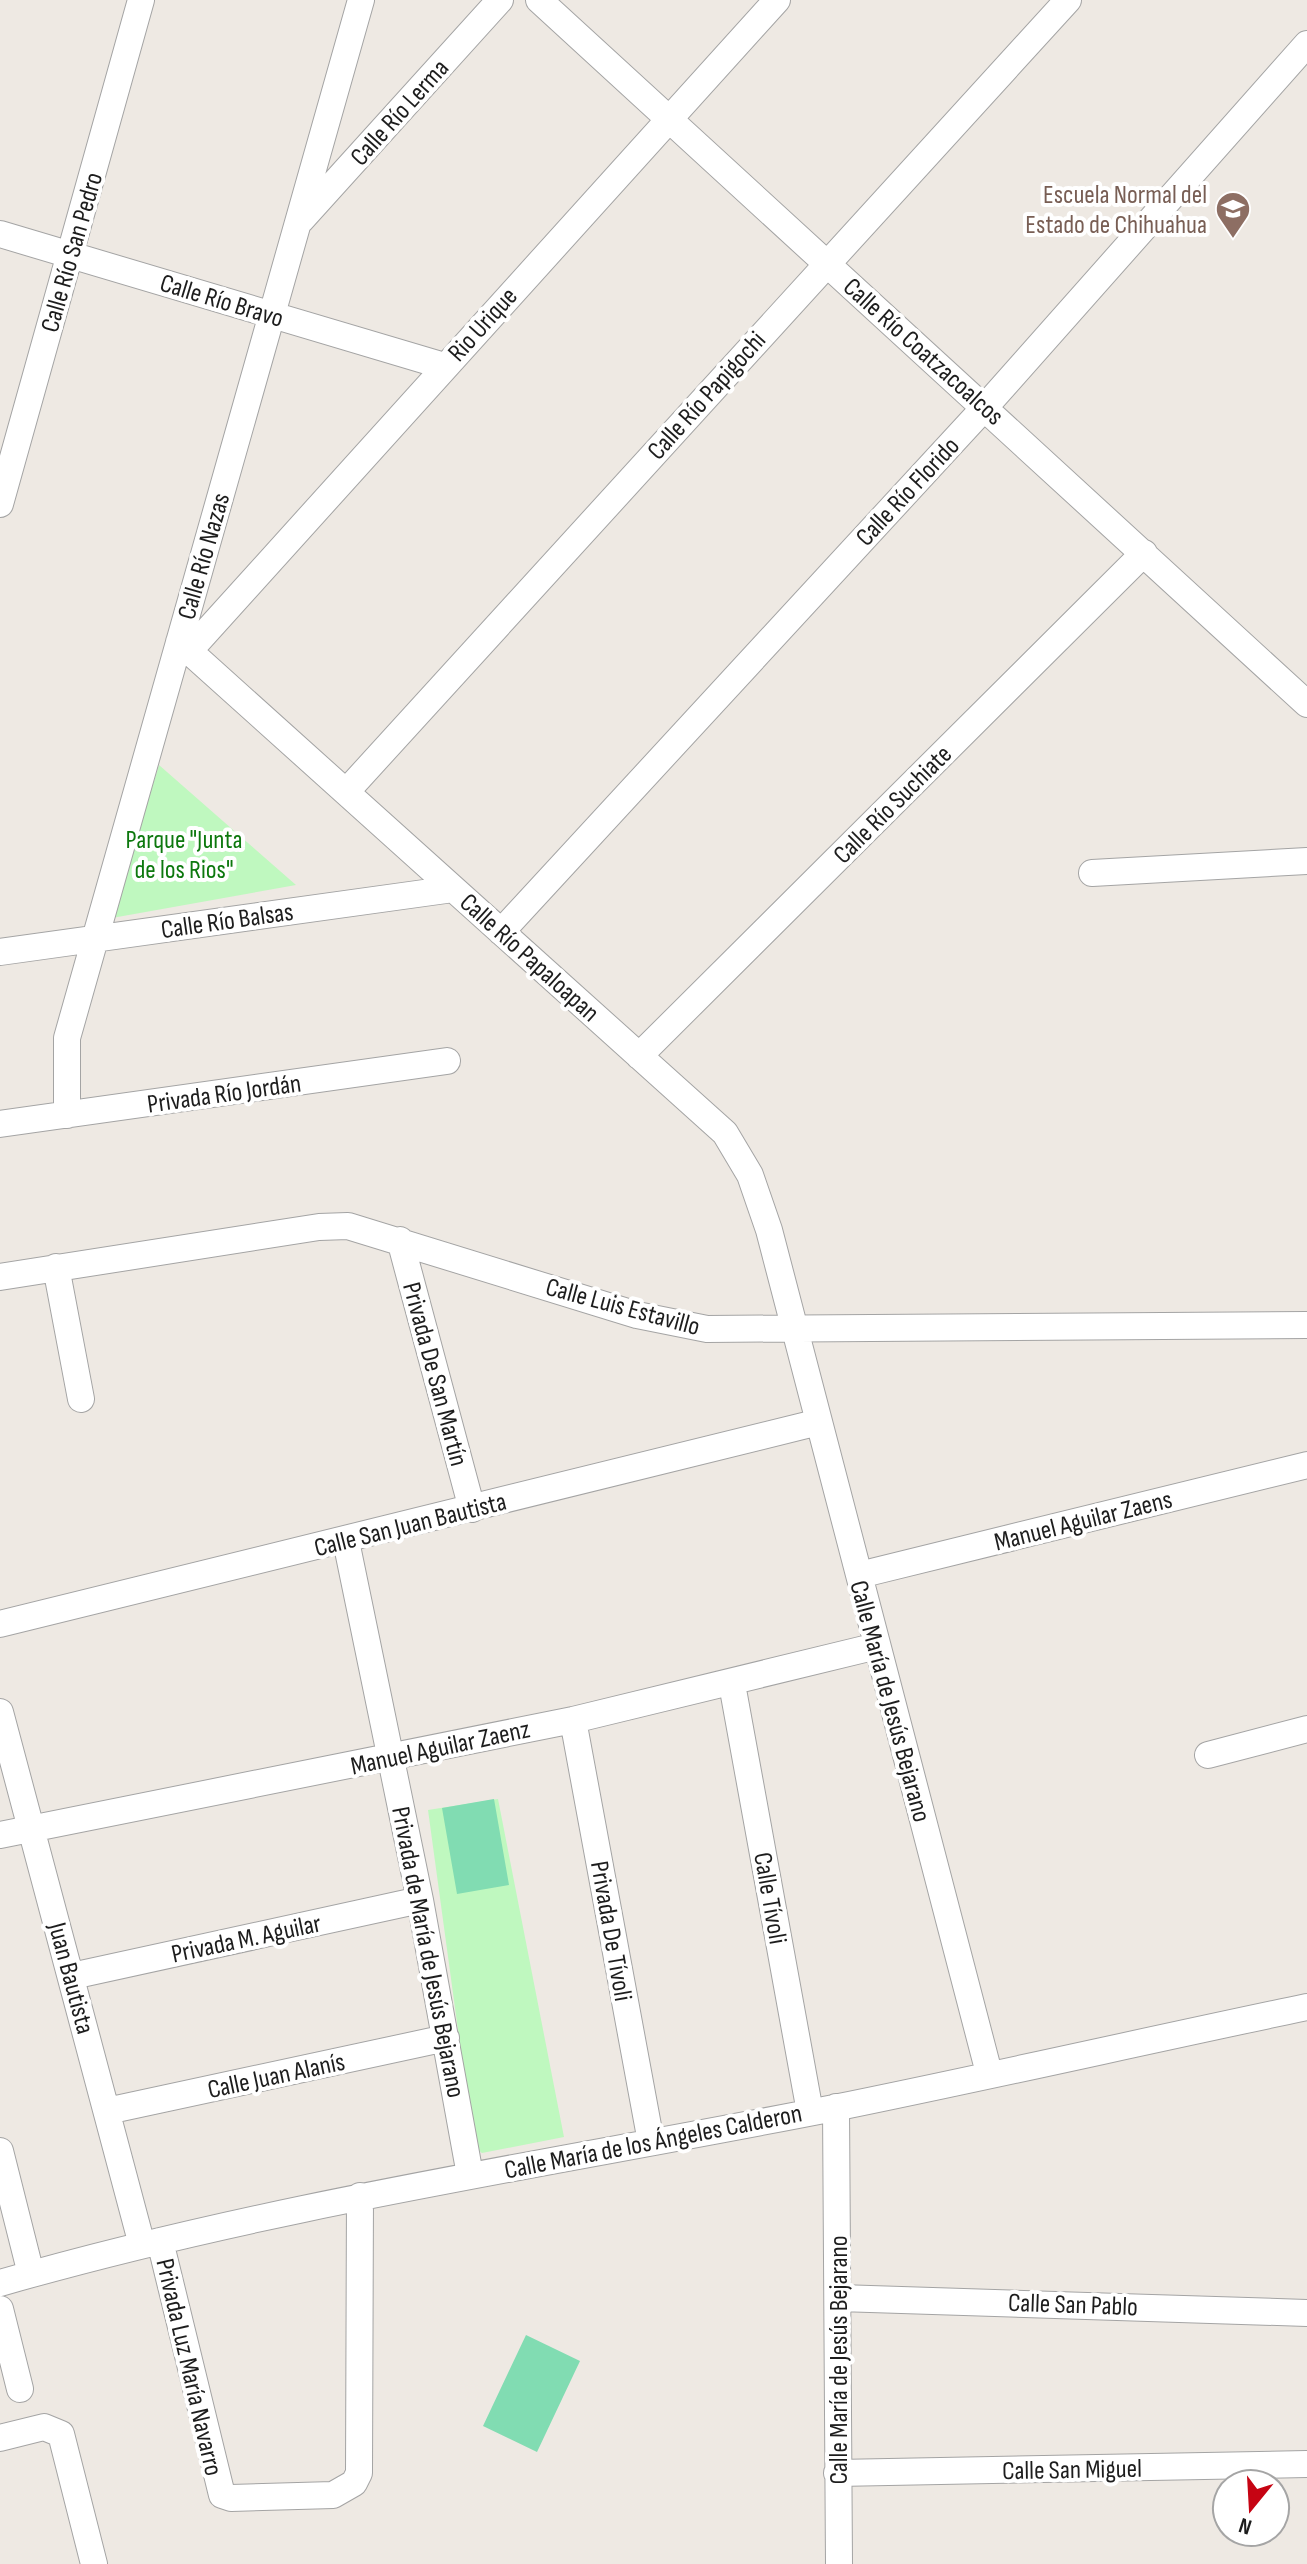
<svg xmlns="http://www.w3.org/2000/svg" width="1307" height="2564" viewBox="0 0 1307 2564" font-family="'Sofia Sans Condensed',sans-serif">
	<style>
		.park { fill: #bff8bf }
		.pitch { fill: #81dcb2 }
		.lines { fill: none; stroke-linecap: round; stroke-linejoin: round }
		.street-casing { stroke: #a4a4a4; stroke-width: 28 }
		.street { stroke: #fff; stroke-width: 26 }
		.labels { text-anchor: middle; stroke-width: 8; stroke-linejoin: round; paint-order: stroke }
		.street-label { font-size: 26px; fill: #1d1d1d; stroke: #fff }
		.education-label { font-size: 26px; fill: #785e54; stroke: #fff; text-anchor: end }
		.park-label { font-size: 26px; fill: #0d780e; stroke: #fff }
	</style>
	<rect width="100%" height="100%" fill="#eee9e3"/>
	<path class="park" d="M159 765 296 885 112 918Z
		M498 1799 564 2137 482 2153 474 2147 428 1810Z"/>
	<path class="pitch" d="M494 1799 509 1885 457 1894 442 1808Z
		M526 2335 580 2361 537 2452 483 2426Z"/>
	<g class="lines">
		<defs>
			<path id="street" d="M539 0 1307 704
				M301 220 500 0
				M0 234 444 366
				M0 504 141 0
				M179 642 725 1133 750 1175 769 1230 989 2073
				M189 651 777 0
				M346 792 1068 0
				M1092 873 1307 861
				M501 932 985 407 1307 44
				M0 952 453 889
				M639 1056 1144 553
				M67 1115V1038L361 0
				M0 1124 447 1061
				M400 1240 472 1509
				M56 1267 81 1399
				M0 1277 319 1227 348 1226 637 1315 707 1329 1307 1325
				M346 1541 420 1900 470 2175
				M859 1575 1307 1465
				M0 1624 819 1422
				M732 1684 810 2112
				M0 1712 142 2245
				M573 1720 651 2142
				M1208 1755 1307 1729
				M0 1835 573 1720 877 1646
				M72 1976 420 1900
				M836 2107 839 2564
				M107 2111 446 2038
				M0 2151 31 2274
				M160 2241 222 2495 231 2498 333 2495 354 2483 359 2473 360 2196
				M0 2283C274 2204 555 2163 834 2108 992 2076 1149 2040 1307 2007
				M839 2298 1307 2313
				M0 2309 20 2389
				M0 2438 44 2427 61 2434 94 2564
				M837 2473 1307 2464"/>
		</defs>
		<use href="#street" class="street-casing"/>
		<use href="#street" class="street"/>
	</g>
	<defs>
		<symbol id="university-pin" viewBox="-11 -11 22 30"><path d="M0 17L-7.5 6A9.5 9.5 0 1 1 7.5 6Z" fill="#8d6e63" stroke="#fff"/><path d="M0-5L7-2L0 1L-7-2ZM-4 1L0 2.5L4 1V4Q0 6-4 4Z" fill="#fff"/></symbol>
	</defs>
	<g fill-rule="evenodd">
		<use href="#university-pin" x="1213" y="189" width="40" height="54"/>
	</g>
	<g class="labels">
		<g class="street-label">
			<text transform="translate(399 112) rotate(-48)" y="9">Calle Río Lerma</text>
			<text transform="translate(71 252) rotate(-74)" y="9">Calle Río San Pedro</text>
			<text transform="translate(222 300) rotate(17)" y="9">Calle Río Bravo</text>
			<text transform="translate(482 324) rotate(-48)" y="9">Rio Urique</text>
			<text transform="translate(924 351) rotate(42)" y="9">Calle Río Coatzacoalcos</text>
			<text transform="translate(706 395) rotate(-48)" y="9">Calle Río Papigochi</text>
			<text transform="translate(907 491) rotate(-47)" y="9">Calle Río Florido</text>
			<text transform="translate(203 556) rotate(-74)" y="9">Calle Río Nazas</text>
			<text transform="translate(892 804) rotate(-45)" y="9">Calle Río Suchiate</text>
			<text transform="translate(227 920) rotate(-8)" y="9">Calle Río Balsas</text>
			<text transform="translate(530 957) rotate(42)" y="9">Calle Río Papaloapan</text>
			<text transform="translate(224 1093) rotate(-8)" y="9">Privada Río Jordán</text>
			<text transform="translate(623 1306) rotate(15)" y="9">Calle Luis Estavillo</text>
			<text transform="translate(436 1374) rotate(75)" y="9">Privada De San Martín</text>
			<text transform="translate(1083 1520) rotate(-14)" y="9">Manuel Aguilar Zaens</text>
			<text transform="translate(410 1524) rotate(-14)" y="9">Calle San Juan Bautista</text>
			<text transform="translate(891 1701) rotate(75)" y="9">Calle María de Jesús Bejarano</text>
			<text transform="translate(440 1747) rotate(-12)" y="9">Manuel Aguilar Zaenz</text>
			<text transform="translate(771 1898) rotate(80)" y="9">Calle Tívoli</text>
			<text transform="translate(612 1931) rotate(80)" y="9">Privada De Tívoli</text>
			<text transform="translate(246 1938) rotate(-12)" y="9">Privada M. Aguilar</text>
			<text transform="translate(429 1952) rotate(79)" y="9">Privada de María de Jesús Bejarano</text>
			<text transform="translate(72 1978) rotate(75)" y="9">Juan Bautista</text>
			<text transform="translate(276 2075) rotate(-12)" y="9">Calle Juan Alanís</text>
			<text transform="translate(653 2141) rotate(-11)" y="9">Calle María de los Ángeles Calderon</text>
			<text transform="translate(1073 2304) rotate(2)" y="9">Calle San Pablo</text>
			<text transform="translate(838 2360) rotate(-90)" y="9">Calle María de Jesús Bejarano</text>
			<text transform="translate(190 2367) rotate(77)" y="9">Privada Luz María Navarro</text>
			<text transform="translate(1072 2469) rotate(-1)" y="9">Calle San Miguel</text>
		</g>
		<g class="education-label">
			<text x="1207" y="203">Escuela Normal del<tspan x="1207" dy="30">Estado de Chihuahua</tspan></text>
		</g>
		<g class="park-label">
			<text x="184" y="848">Parque "Junta<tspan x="184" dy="30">de los Rios"</tspan></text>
		</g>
	</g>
	<g transform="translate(1251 2508) rotate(198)"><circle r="38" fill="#ffffff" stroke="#a5a5a5" stroke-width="2"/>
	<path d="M0-6L14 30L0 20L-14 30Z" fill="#c60413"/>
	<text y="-12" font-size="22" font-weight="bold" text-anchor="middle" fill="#1d1d1d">N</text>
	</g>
</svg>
